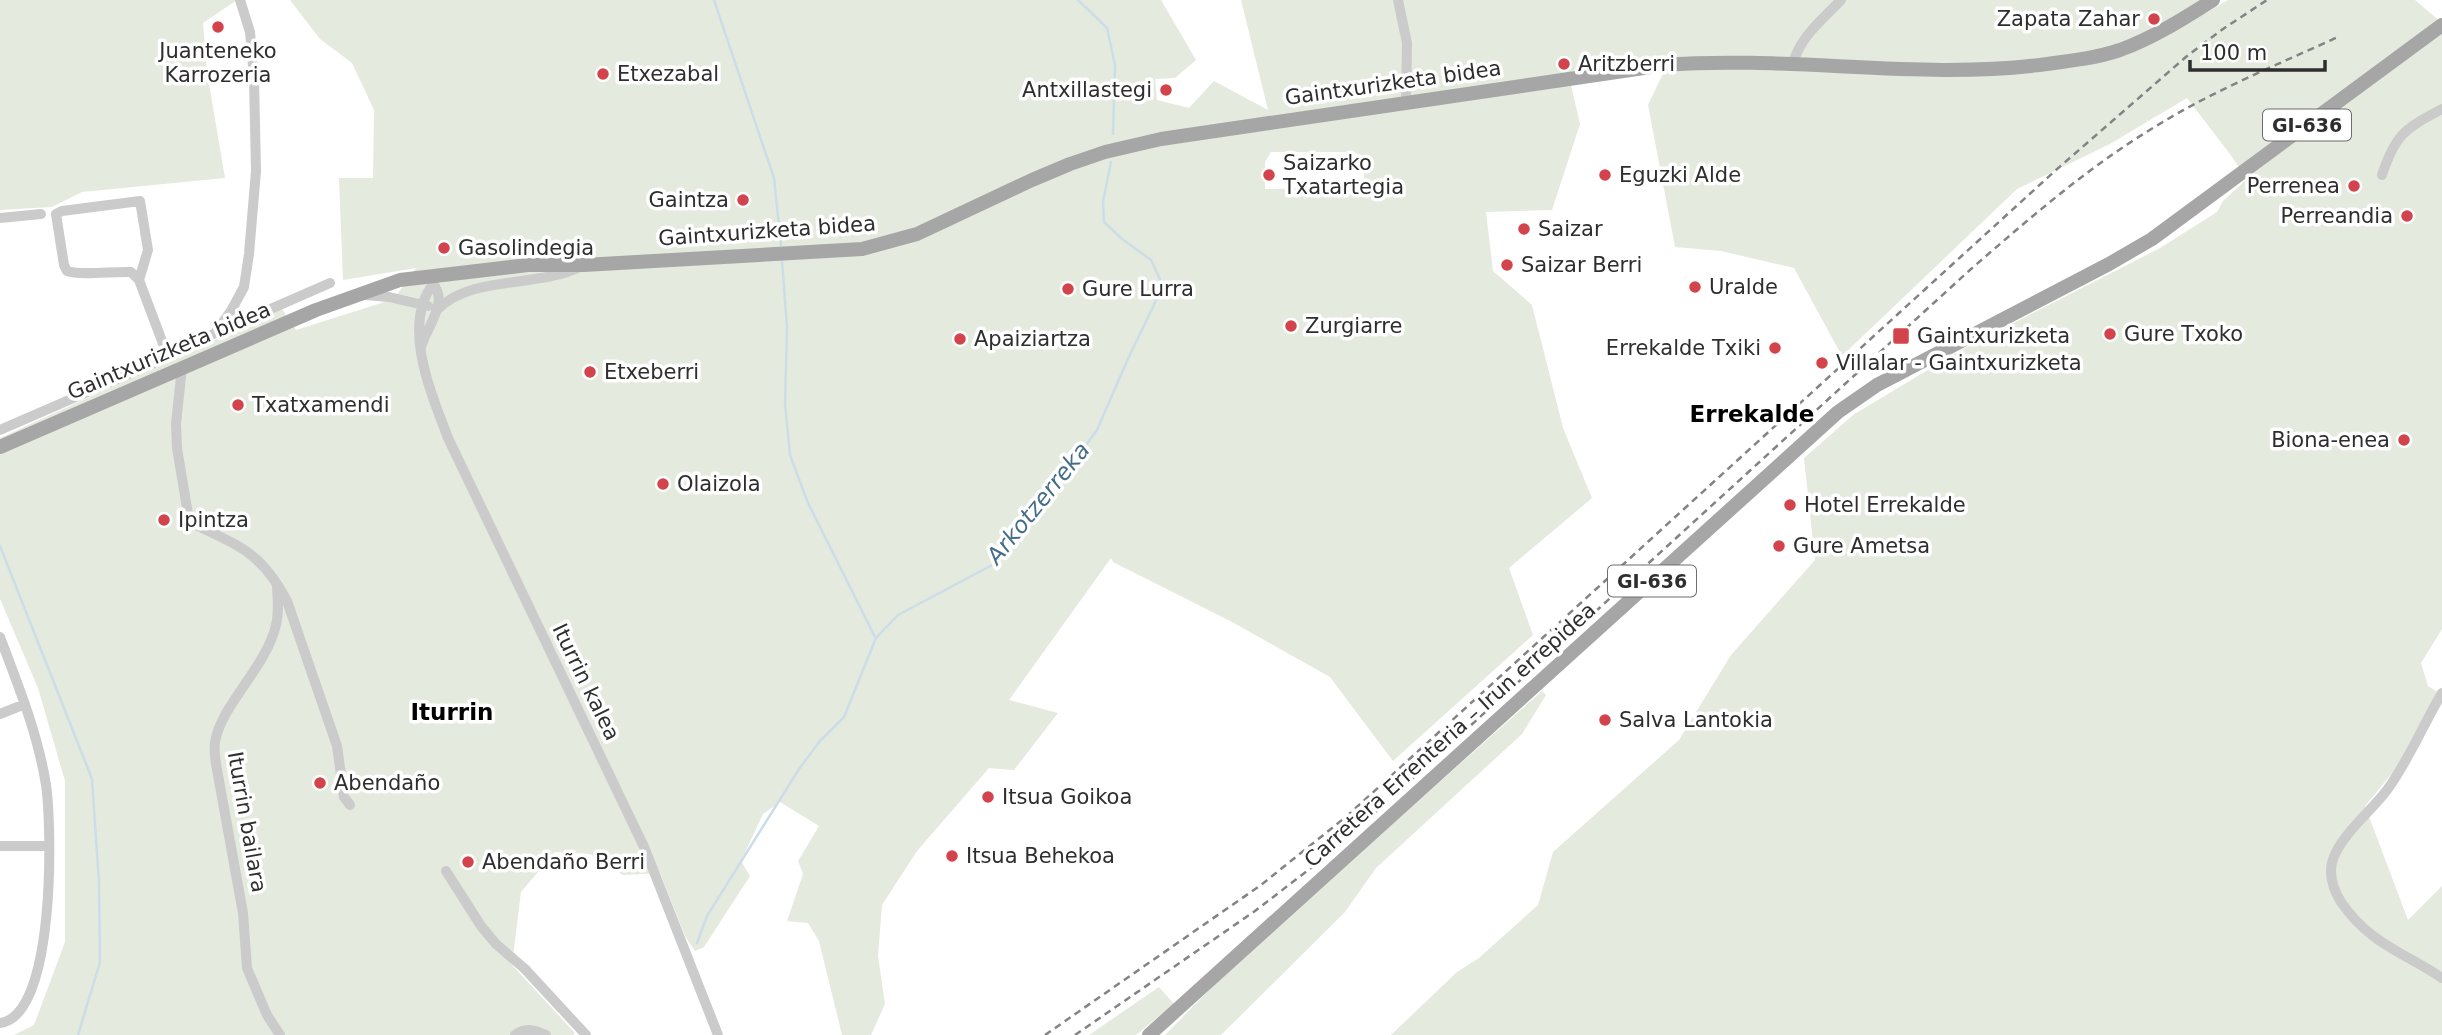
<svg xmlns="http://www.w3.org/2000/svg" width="2442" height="1035" viewBox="0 0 2442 1035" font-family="'DejaVu Sans',sans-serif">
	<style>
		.green { fill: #e4eade; fill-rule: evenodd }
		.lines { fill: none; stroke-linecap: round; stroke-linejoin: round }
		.stream { stroke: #ccdde8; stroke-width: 2.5 }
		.minor { stroke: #cbcbcb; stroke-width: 10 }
		.major { stroke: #a6a6a6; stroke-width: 14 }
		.rail { stroke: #838383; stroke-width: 2.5; stroke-dasharray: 7 5; stroke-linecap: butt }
		.poi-dot { fill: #d2434b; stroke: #fff; stroke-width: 2.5 }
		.labels { text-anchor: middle; stroke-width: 7; stroke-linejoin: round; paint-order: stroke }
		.shield { fill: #fff; stroke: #6d6d6d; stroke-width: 2 }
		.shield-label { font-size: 19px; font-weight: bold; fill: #2e2e2e }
		.poi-label { font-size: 21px; fill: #2e2e2e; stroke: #fff; text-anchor: start }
		.street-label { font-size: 21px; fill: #2e2e2e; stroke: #fff }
		.neighbourhood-label { font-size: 23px; font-weight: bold; fill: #000; stroke: #fff }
		.water-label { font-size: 23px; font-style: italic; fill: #456d88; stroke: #fff }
	</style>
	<rect width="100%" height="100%" fill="#fff"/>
	<path class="green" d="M0 0H237L203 23 207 72 225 178 82 192 52 207 0 210Z
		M290 0H1161L1196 60 1175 78 1155 79 1157 100 1189 108 1214 81 1268 110 1241 0H2209L2203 6 2206 13 2228 0H2415L2442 23V629L2421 663 2428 686 2439 693 2412 749 2365 806 2408 920 2442 886V1035H1391L1457 972 1479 958 1538 905 1553 852 1679 740 1731 655 1815 560 1804 458 1853 415 1961 350 2160 248 2217 212 2223 201 2247 179 2230 154 2187 98 2110 144 2017 189 1842 356 1794 268 1721 251 1675 247 1648 105 1666 67 1568 72 1580 124 1552 210 1486 212 1493 271 1532 305 1563 428 1592 498 1509 568 1533 635 1393 761 1330 677 1234 623 1113 562 1111 558 1009 700 1058 713 1014 770 989 768 917 851 882 905 878 956 885 1004 871 1035H842L819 941 808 923 787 921 803 874 798 861 819 826 780 802 763 814 741 861 750 876 704 947 695 951 685 936 660 873 623 875 590 854 555 852 521 892 512 965 575 1033 573 1035H14L34 1025 65 942V781L38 688 0 599V438L282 309 296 330 394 299 416 268 343 280 339 178H373L374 110 352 63 320 39ZM1271 152H1354L1364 158V187L1265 189V162Z
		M1542 691 1546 695 1522 734 1376 868 1345 912 1221 1035H1165L1239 960Z
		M1159 987 1174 1004 1136 1035H1089Z"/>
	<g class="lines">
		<path class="stream" d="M714 0 774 178 781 245
			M1078 0 1107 28 1115 65 1113 134
			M782 261 787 327 785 404 790 455 808 503 875 637
			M0 546 92 779 99 883 100 962 78 1035
			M697 943 707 916 799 769 820 741 844 717 876 638 898 615 994 564 1021 533 1097 430 1127 361 1163 286 1151 260 1122 239 1104 222 1103 202 1111 162"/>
		<path class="minor" d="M1398 0 1407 43 1406 103
			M1793 63C1801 36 1822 20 1841 0
			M2382 175C2396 133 2405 129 2442 109
			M0 218 41 214
			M139 280 148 250 140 201 62 211 56 214 64 265 67 271C82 276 113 271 131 272L139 280 168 357
			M365 295 389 297 428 306
			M438 309C472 275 536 288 580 267
			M218 332 330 283
			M421 347C427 326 449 302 433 284 401 326 432 395 448 438L645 849 718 1035
			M182 367 176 424 177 448 189 520 196 525C242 547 262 554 287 601L337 746 344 797 350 805
			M0 430 168 357 215 333 231 311 244 287 249 254 256 171 254 78 250 32 240 0
			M277 587C278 600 279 613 276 625 267 666 221 705 215 742 214 749 215 757 216 764L243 913 247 968 267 1015 280 1035
			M0 637C18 685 38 734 46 785 52 827 56 1016 0 1023
			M2442 693C2423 725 2409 760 2387 790 2371 811 2348 829 2336 852 2327 869 2331 886 2341 902 2369 943 2403 952 2442 978
			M0 714 25 704
			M0 846H48
			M446 871 481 926 496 944 525 969 586 1035
			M515 1035C525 1027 535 1030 546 1035"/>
		<path class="major" d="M0 447 316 310 400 280 528 265H584L862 249 917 234 1032 180 1070 164 1105 152 1161 139 1664 65C1792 55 1920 81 2047 64 2071 61 2096 58 2120 50 2153 38 2183 19 2213 0
			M1149 1035 1838 412 1877 385 2109 264 2152 239 2442 25"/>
		<path class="rail" d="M1045 1035 1261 885 1347 816 2056 170 2187 56 2223 29 2267 0
			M1075 1035 1255 911 1333 851 1971 269C2030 218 2087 168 2153 128 2212 91 2277 65 2340 36"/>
	</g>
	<g class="poi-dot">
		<circle cx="2154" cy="19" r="7"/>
		<circle cx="218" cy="27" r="7"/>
		<circle cx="1564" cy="64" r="7"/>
		<circle cx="603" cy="74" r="7"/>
		<circle cx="1166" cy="90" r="7"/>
		<circle cx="1269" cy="175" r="7"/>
		<circle cx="1605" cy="175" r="7"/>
		<circle cx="2354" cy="186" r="7"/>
		<circle cx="743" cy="200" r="7"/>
		<circle cx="2407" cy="216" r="7"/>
		<circle cx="1524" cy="229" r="7"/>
		<circle cx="444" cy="248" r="7"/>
		<circle cx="1507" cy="265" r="7"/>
		<circle cx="1695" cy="287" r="7"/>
		<circle cx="1068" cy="289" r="7"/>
		<circle cx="1291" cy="326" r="7"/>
		<circle cx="2110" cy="334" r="7"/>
		<rect x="1892" y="327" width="18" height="18" rx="3.5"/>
		<circle cx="960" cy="339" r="7"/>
		<circle cx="1775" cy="348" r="7"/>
		<circle cx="1822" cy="363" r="7"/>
		<circle cx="590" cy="372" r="7"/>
		<circle cx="238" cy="405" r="7"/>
		<circle cx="2404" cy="440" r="7"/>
		<circle cx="663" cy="484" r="7"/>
		<circle cx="1790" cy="505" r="7"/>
		<circle cx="164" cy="520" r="7"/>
		<circle cx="1779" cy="546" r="7"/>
		<circle cx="1605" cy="720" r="7"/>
		<circle cx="320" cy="783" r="7"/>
		<circle cx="988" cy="797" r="7"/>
		<circle cx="952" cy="856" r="7"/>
		<circle cx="468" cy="862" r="7"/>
	</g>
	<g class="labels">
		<g class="shield">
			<rect x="2263" y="109.5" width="88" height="31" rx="5"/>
			<rect x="1608" y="565.5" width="88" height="31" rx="5"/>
		</g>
		<g class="shield-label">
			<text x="2307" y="132">GI-636</text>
			<text x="1652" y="588">GI-636</text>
		</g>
		<g class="poi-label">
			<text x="2140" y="26" text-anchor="end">Zapata Zahar</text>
			<text x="218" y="58" text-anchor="middle">Juanteneko<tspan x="218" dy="24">Karrozeria</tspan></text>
			<text x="1578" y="71">Aritzberri</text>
			<text x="617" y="81">Etxezabal</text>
			<text x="1152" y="97" text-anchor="end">Antxillastegi</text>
			<text x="1283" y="170">Saizarko<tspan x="1283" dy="24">Txatartegia</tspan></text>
			<text x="1619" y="182">Eguzki Alde</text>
			<text x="2340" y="193" text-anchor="end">Perrenea</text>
			<text x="729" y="207" text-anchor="end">Gaintza</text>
			<text x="2393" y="223" text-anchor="end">Perreandia</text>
			<text x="1538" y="236">Saizar</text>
			<text x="458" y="255">Gasolindegia</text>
			<text x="1521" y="272">Saizar Berri</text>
			<text x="1709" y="294">Uralde</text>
			<text x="1082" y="296">Gure Lurra</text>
			<text x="1305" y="333">Zurgiarre</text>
			<text x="2124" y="341">Gure Txoko</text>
			<text x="1917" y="343">Gaintxurizketa</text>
			<text x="974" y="346">Apaiziartza</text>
			<text x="1761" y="355" text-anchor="end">Errekalde Txiki</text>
			<text x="1836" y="370">Villalar - Gaintxurizketa</text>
			<text x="604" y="379">Etxeberri</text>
			<text x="252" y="412">Txatxamendi</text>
			<text x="2390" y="447" text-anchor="end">Biona-enea</text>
			<text x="677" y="491">Olaizola</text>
			<text x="1804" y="512">Hotel Errekalde</text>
			<text x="178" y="527">Ipintza</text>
			<text x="1793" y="553">Gure Ametsa</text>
			<text x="1619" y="727">Salva Lantokia</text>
			<text x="334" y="790">Abendaño</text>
			<text x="1002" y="804">Itsua Goikoa</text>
			<text x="966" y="863">Itsua Behekoa</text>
			<text x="482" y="869">Abendaño Berri</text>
		</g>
		<g class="street-label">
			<text transform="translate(1393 83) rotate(-8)" y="7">Gaintxurizketa bidea</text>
			<text transform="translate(767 231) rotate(-4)" y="7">Gaintxurizketa bidea</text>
			<text transform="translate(169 351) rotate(-23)" y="7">Gaintxurizketa bidea</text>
			<text transform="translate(586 682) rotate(64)" y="7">Iturrin kalea</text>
			<text transform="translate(1450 735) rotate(-42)" y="7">Carretera Errenteria – Irun errepidea</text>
			<text transform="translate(247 822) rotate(80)" y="7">Iturrin bailara</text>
		</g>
		<g class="neighbourhood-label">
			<text x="1752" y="422">Errekalde</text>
			<text x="452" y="720">Iturrin</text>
		</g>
		<g class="water-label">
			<text transform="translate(1038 503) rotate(-51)" y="8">Arkotzerreka</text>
		</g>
	</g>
	<path d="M2190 60v10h135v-10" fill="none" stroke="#2e2e2e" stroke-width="3.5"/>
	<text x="2200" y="60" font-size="21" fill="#2e2e2e" stroke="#ffffff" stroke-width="5" paint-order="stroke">100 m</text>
</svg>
